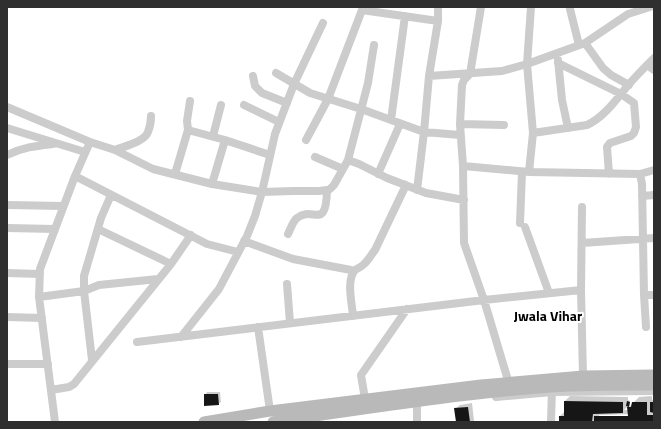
<svg xmlns="http://www.w3.org/2000/svg" width="661" height="429" viewBox="0 0 661 429" font-family="'Titillium Web',sans-serif">
	<style>
		.shadow { fill: #0003; fill-rule: evenodd }
		.building { fill: #161616 }
		.lines { fill: none; stroke-linecap: round; stroke-linejoin: round }
		.minor { stroke: #ccc; stroke-width: 8 }
		.secondary { stroke: #b9b9b9; stroke-width: 11 }
		.labels { text-anchor: middle; stroke-width: 4; stroke-linejoin: round; paint-order: stroke }
		.district-label { font-size: 14px; font-weight: bold; fill: #000; stroke: #fff }
	</style>
	<rect width="100%" height="100%" fill="#fff"/>
	<path class="shadow" d="M207 392H220L221 402 218 404 205 395Z
		M570 396 628 397V400L630 401 629 407 639 397 652 396V400L654 399V422H560V416L565 411V401ZM628 406V410H624ZM633 414V416L599 417V415Z
		M472 403 474 421 473 422H457L455 409 460 405Z"/>
	<path class="building" d="M204 394H218L219 405 204 406Z
		M564 401 623 402V413L593 414 592 422H559V416H564Z
		M627 401 630 402 629 407 626 406Z
		M632 402H647V415H654V422H594V416H628L627 407H631Z
		M650 402H654V413L650 412Z
		M468 407 470 422H456L454 408Z"/>
	<g class="lines">
		<path class="minor" d="M481 7 470 74 464 80 462 85 460 124 463 166 464 243 484 300 510 387
			M531 7 527 64 533 133 587 125C605 117 618 97 630 83 638 74 646 66 654 58
			M570 9 579 45
			M438 21V7
			M585 43 603 68 611 75 629 85
			M374 45 368 83 348 160 359 164 387 178 426 193 464 200
			M558 60 562 100 568 128
			M558 63 621 94 634 103 636 127 634 133 631 136 610 143 607 147 609 174
			M647 65 654 70
			M276 73 310 93 361 109 424 132 460 135
			M253 76 255 86 262 93 287 103
			M244 105 279 122
			M7 107 90 142
			M391 120 405 16
			M460 124 504 125
			M7 128 85 152
			M188 130 187 121 190 101
			M213 136 221 105
			M306 140 328 99 362 10 438 21 429 76 502 71 527 64 585 43 628 14 650 7
			M115 150C125 146 144 142 148 132 150 127 151 121 151 116
			M7 155C24 147 35 146 53 144
			M315 157 343 169
			M463 166 529 172 533 133
			M529 172 640 174
			M175 174 188 130 225 140 270 155
			M378 174 400 124
			M75 176 207 244 238 252
			M212 184 225 140
			M417 190 424 132 429 76
			M642 196 654 195
			M7 205 63 206
			M582 207 581 290 583 376
			M520 223 522 172
			M525 227 549 293
			M7 228 55 229
			M98 229 171 264
			M288 234C291 228 293 221 297 218 313 205 326 232 327 190
			M244 241 293 259 351 270
			M582 243 654 238
			M7 273 40 274
			M287 284 290 323
			M644 295H654
			M39 297 84 291 99 285 158 279
			M353 316C352 303 346 280 355 270 358 268 361 267 363 265 368 261 371 255 375 250L406 185
			M7 317 42 318
			M258 327 270 411
			M646 327 644 295 642 184 640 174 654 170
			M181 337 219 289 247 236 255 216 262 192 275 134 294 84 323 23
			M137 342 484 300 581 290
			M92 360 84 291V276L101 218 111 195
			M7 364H48
			M51 390 69 387 74 384 171 264 191 235
			M496 397 552 392 654 391
			M365 399 361 375 407 309
			M55 422 39 297 40 269 75 176 90 142 115 150 153 169 212 184 262 192 293 191H319L327 190 330 189 334 185 348 160
			M417 422V398
			M551 422 552 389"/>
		<path class="secondary" d="M204 422 270 411 481 385 583 376 654 375
			M273 422C365 409 457 394 551 387 585 385 620 385 654 385"/>
	</g>
	<g class="labels">
		<g class="district-label">
			<text x="548" y="321">Jwala Vihar</text>
		</g>
	</g>
	<rect width="661" height="429" fill="none" stroke="#2f2f2f" stroke-width="16"/>
</svg>
